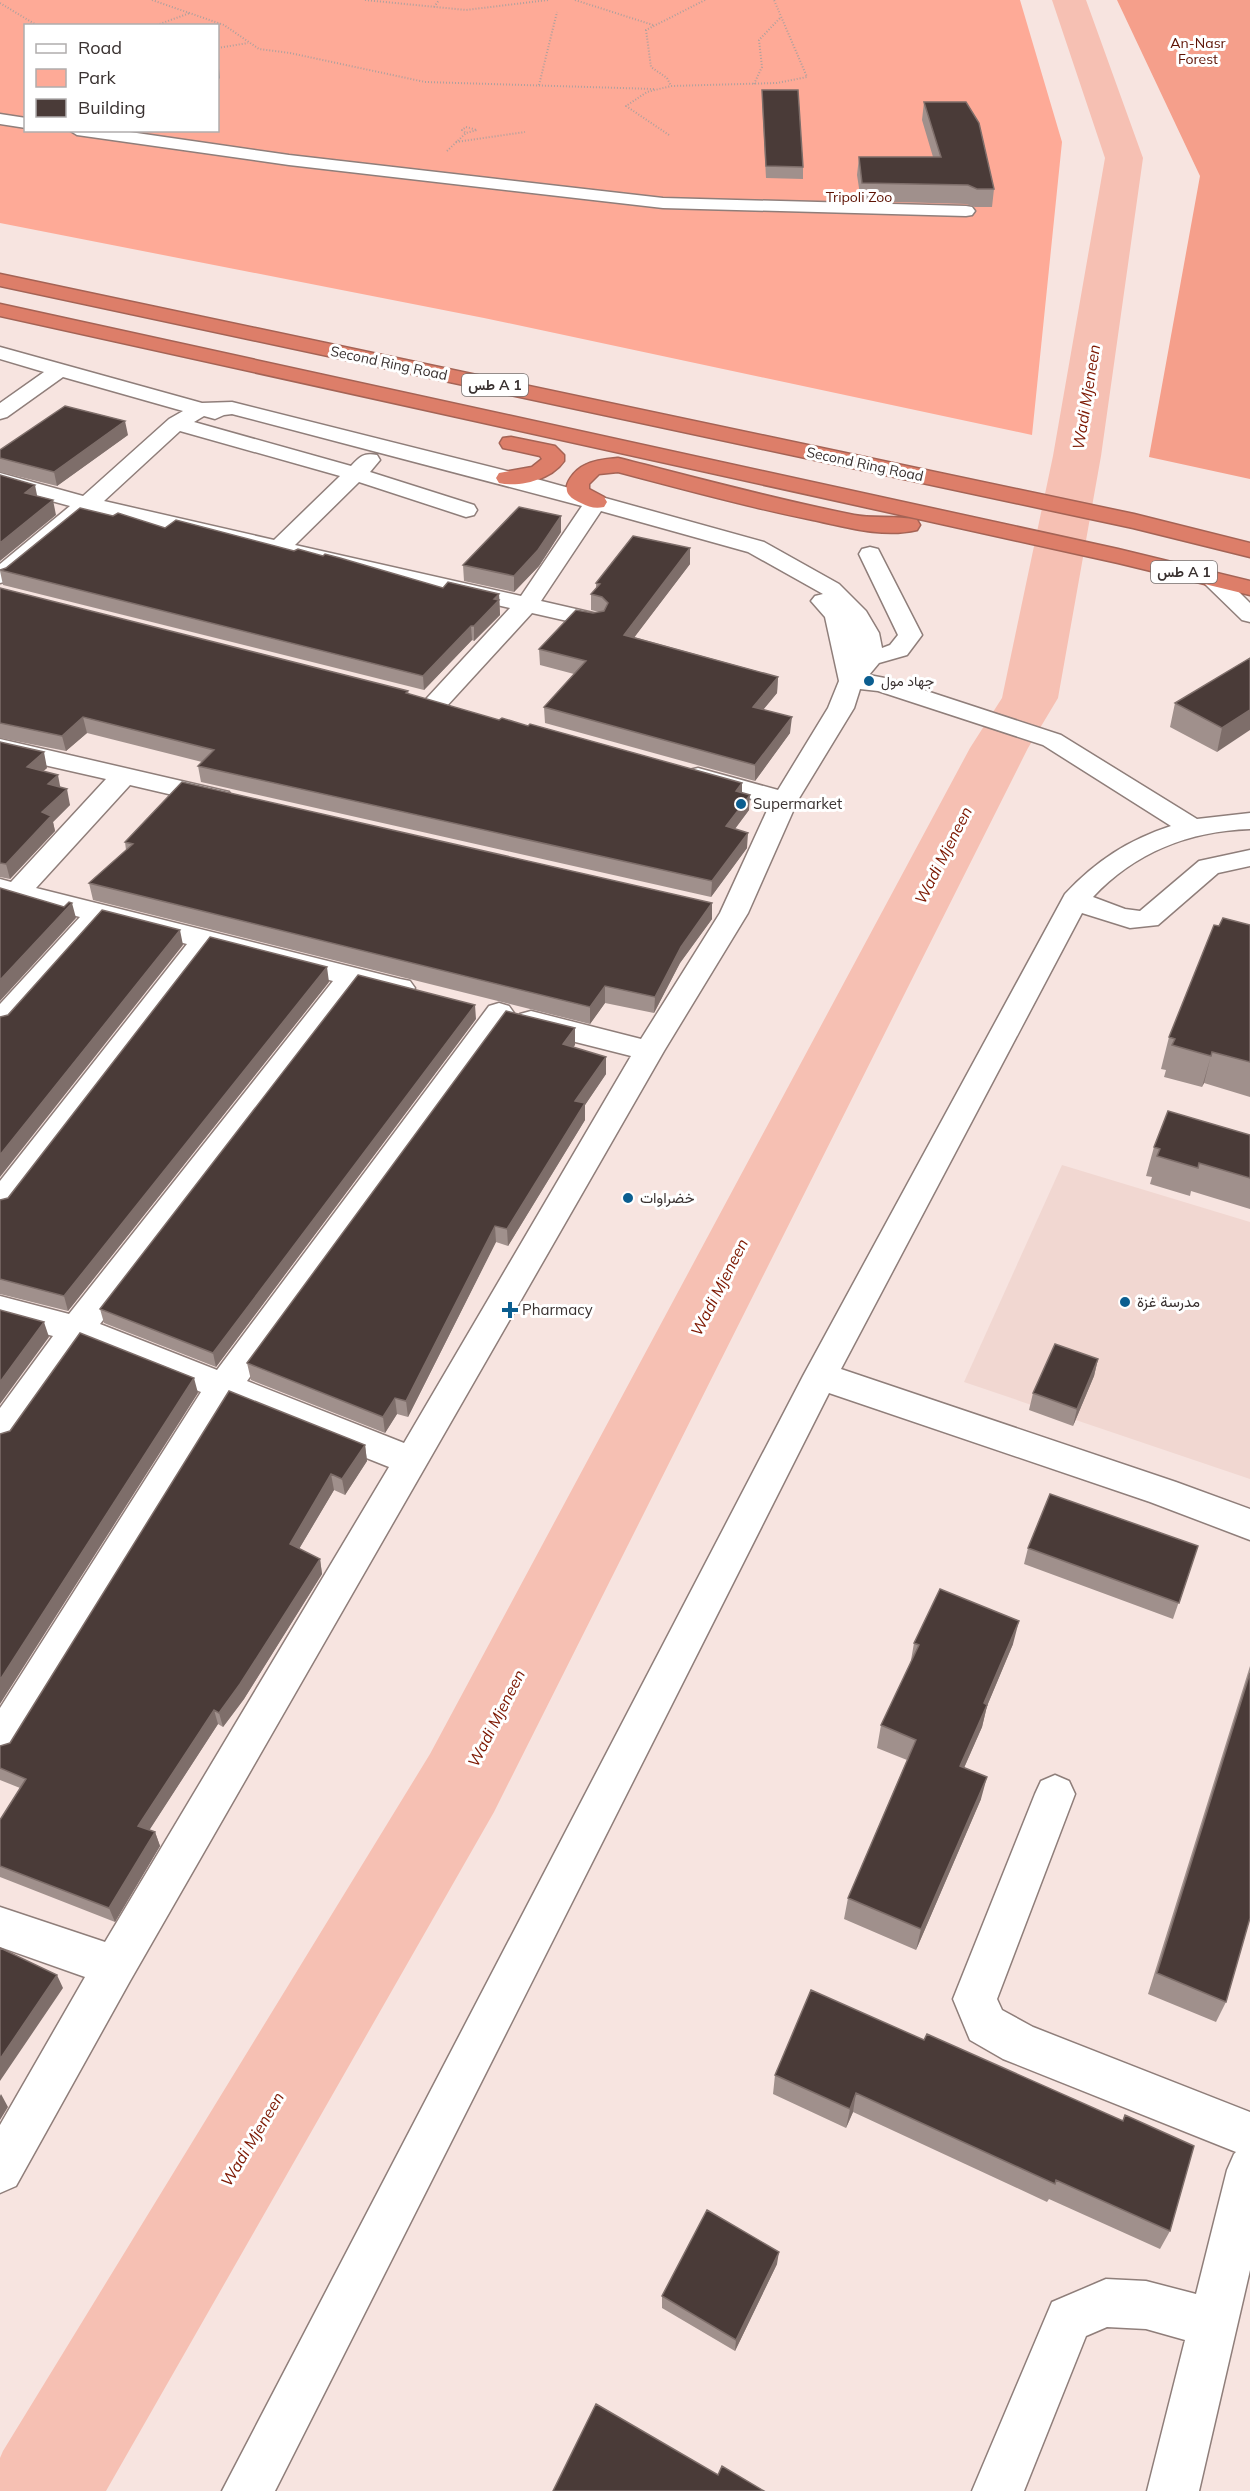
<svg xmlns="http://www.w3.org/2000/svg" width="1250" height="2491" viewBox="0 0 1250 2491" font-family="Mulish,Vazirmatn,sans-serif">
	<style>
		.built { fill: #f1d7d1 }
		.green { fill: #feaa97; fill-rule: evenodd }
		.forest { fill: #f59f8b }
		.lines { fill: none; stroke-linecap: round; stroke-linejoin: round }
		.river { fill: #f6c0b3; fill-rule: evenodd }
		.minor-casing { stroke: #8f7e7a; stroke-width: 3 }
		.highway-casing { stroke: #a46355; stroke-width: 3 }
		.path { stroke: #afa09d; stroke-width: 2; stroke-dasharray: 1 2; stroke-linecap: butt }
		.minor { fill: #fff; fill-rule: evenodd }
		.highway { fill: #dd7e69; fill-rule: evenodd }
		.wall { fill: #a0908c }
		.shaded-wall { fill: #7e6e6a }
		.building { fill: #4a3b38; stroke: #7e6e6a; stroke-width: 1.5 }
		.poi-dot { fill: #0b5e90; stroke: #fff; stroke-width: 2 }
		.labels { text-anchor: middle; stroke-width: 6; stroke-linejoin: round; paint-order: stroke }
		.far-park-label { font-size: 14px; fill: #5e1203; stroke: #fff }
		.far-street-label { font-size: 14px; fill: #3a3231; stroke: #fff }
		.shield { fill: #fff; stroke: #75706f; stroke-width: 1.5 }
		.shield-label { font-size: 14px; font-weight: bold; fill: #3a3231 }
		.far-poi-label { font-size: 14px; fill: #3a3231; stroke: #fff; text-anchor: start }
		.poi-label { font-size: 15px; fill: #3a3231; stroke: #fff; text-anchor: start }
		.water-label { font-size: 16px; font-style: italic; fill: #7c1701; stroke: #fff }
	</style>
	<rect width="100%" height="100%" fill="#f7e4e0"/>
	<path class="built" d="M1062 1165 1250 1222V1479L964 1382Z"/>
	<path class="green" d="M0 0H1020L1062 142 1032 435 484 318 0 223ZM26 26H218V130H26Z"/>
	<path class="forest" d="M1117 0H1250V479L1149 457 1200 176Z"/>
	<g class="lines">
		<path class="river" d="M1052 0H1086L1143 158 1101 456 1058 698 1028 748 494 1812 106 2491H0V2458L3 2451 430 1754 970 748 1002 698 1053 456 1105 158Z"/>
		<defs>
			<path id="minor" d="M0 114 26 118V128L0 124Z
				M69 130H116L289 155 663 198 966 206 972 207 975 211 972 215 966 216 663 208 289 165 77 135Z
				M0 347 202 403 232 402 515 473 764 542 839 584 866 611 879 633 882 648 890 645 898 635 859 554 862 549 870 547 878 549 922 635 907 655 879 663 869 675 890 679 1061 735 1197 819 1250 813V829C1190 831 1135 852 1093 897L1125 909 1140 911 1199 861 1250 850V866L1218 873 1158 925 1130 928 1082 913 841 1369 1176 1482 1250 1509V1540L1150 1502 829 1393 275 2491H222L803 1376 1065 894C1096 861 1128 840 1171 826L1043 745 878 691 860 689 854 708 798 800 748 913 664 1051 130 1981 16 2186 0 2193V2125L85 1977 0 1947V1907L105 1942 389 1467 231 1404 14 1756 0 1761V1708L201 1392 84 1346 13 1445 0 1449V1408L53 1336 0 1322V1296L69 1314 333 981 212 950 11 1212 0 1216V1181L187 944 105 923 11 1029 0 1032V1004L80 917 0 897V879L11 882 106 779 0 755V739L229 792 233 798 229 804 220 806 130 785 36 888 400 979 410 981 415 988 410 995 400 997 359 987 100 1324 217 1370 489 1006 499 1003 509 1006 514 1013 247 1381 404 1443 631 1056 520 1028 516 1021 520 1014 531 1011 641 1039 720 913 770 804 689 782 685 776 689 770 698 768 778 790 828 708 839 681 825 617 811 601 815 596 823 594 748 552 601 511 541 601 602 615 606 620 602 625 594 627 532 613 445 708 436 711 427 708 423 703 427 698 510 608 91 512 8 581 0 583V564L70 506 0 487V473L83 496 169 419 183 411 63 377 7 417 0 419V403L44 372 0 359ZM232 414 582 506 521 596 295 545 359 482 466 517 474 515 477 510 474 505 370 472 380 460 377 455C364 452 359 457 351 466L194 422 204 416 215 419 224 415ZM180 431 340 476 274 540 104 501Z
				M1214 573 1222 575 1250 603V622L1242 620 1206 585 1202 580 1206 575Z
				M1055 1775 1069 1781 1075 1794 997 1999 1002 2010 1033 2027 1250 2112V2270L1199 2491H1147L1185 2340 1146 2329 1107 2327 1086 2336 1024 2491H972L1052 2302 1106 2279 1146 2281 1196 2294 1227 2170 1234 2154 1236 2152 1003 2059 970 2040 953 1999 1035 1794 1041 1781Z"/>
			<path id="highway" d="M0 274 1134 514 1250 543V557L1133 528 0 286Z
				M0 304 1118 549 1250 581V595L1118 563 0 316Z
				M511 437 555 446 564 455V461C552 479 520 488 499 483L496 478 499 473 532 467 542 459 540 456 503 448 500 443 503 438Z
				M618 458C697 478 774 499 854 515 875 519 896 515 917 520L920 525 917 530C883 538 846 527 813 520 747 507 683 489 618 472L599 474 589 484V489L604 497 607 502 604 507C595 509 589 507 581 503 577 501 572 499 569 495 561 485 576 469 585 465 595 460 607 459 618 458Z"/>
		</defs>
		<use href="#minor" class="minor-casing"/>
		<use href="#highway" class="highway-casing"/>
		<path class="path" d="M152 0 224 25 259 49 290 53 425 82 654 89
			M365 0 466 10 548 0
			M575 0 653 25
			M705 0 646 30 651 67 667 78 671 86 777 83 807 77 774 0
			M0 3 38 26
			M434 7 439 0
			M154 26 190 13
			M218 48 248 43
			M754 84 762 67 759 40 781 17
			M539 85 557 12
			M466 127 477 130 466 133 462 130Z
			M669 135 626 106 647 92 671 86
			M456 142 525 132
			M447 151 466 133"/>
		<use href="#minor" class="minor"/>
		<use href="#highway" class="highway"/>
	</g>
	<path class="wall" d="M762 90 803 167V179L766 178 762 101Z
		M924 102 994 189 992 207H975L966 204 861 201 857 175 859 157H933L922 120Z
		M128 435 57 486 0 472V450Z
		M165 528 323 556 443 588 499 594 500 615 474 641 472 640 424 690 3 585 0 571Z
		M561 532 539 566 514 592 464 581 463 565Z
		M690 548V564L634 637 778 677 777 693 763 710 790 733 755 781 545 723 544 707 574 674 540 665 539 649 593 613 599 612 591 610V594L596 589V583Z
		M0 588 408 691 409 694 742 792 749 810 735 829 747 848 711 897 201 782 198 766 202 762 87 733 66 751 0 738Z
		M1250 658 1217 752 1170 727 1175 703Z
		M0 742 47 768 43 771 60 788 70 805 53 822 55 831 10 879 0 877Z
		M125 842 712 919 680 963 654 1013 605 1003 590 1024 93 900 89 883 126 850Z
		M1250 925V1097L1204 1083 1202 1087 1164 1077 1166 1070 1161 1069 1169 1037 1219 926Z
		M329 982 68 1311 0 1294V1200L8 1198Z
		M476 1019 216 1367 104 1323 100 1309Z
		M575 1045 573 1047 606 1074 585 1105V1120L508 1246 496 1242 408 1417 397 1414 385 1433 251 1380 247 1363Z
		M1250 1135V1209L1191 1191 1190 1196 1150 1184 1152 1177 1146 1176 1154 1147Z
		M1098 1359 1094 1376 1073 1426 1029 1410 1033 1393Z
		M365 1445 367 1461 345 1495 334 1490 299 1549 320 1559 322 1574 244 1699 223 1727 218 1724 149 1830 155 1832 160 1846 115 1922 0 1877V1820L20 1788 0 1780V1746L10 1743Z
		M1198 1546 1173 1619 1024 1564 1028 1548Z
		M914 1643 1013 1644 987 1706 982 1727 964 1768 981 1799 916 1950 844 1919 848 1898 907 1760 877 1748 881 1725 910 1666Z
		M1250 1666V1918L1226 2002 1216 2022 1148 1994Z
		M924 2040 1122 2121 1125 2115 1170 2231 1160 2249 1049 2199 1047 2202 853 2112 846 2128 773 2094 775 2075Z
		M777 2264 735 2351 662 2308V2296Z"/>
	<path class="shaded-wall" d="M218 59 220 78 218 80Z
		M125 421 128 435 57 486 54 472Z
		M35 485 38 500 25 493Z
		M53 500 56 515 0 561V543Z
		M561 516V532L539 566 514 592V576Z
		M690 548V564L624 651V635Z
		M499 594 500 615 474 641V626Z
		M471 626 472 640 424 690 423 676Z
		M778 677 777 693 752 723 753 707Z
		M1250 710V730L1217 752 1222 728Z
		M83 717 87 733 66 751 62 736Z
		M792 717 790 733 755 781V765Z
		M44 752 47 768 31 782 27 767Z
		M58 775 61 791 48 784Z
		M742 783V798L736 791Z
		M67 789 70 805 53 822 55 831 10 879 6 864 42 812Z
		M750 795 749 810 725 842 726 826Z
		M748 833 747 848 711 897 712 881Z
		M72 903 76 918 0 1001V980Z
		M712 903V919L680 963 654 1013 655 997 681 947Z
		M180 930 183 945 0 1177V1155Z
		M327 967 329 982 68 1311 64 1296Z
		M605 986V1003L590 1024V1007Z
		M475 1005 476 1019 216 1367 213 1353Z
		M575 1028V1045L564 1061 563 1044Z
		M1212 1052 1204 1083 1202 1087 1211 1056Z
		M606 1057V1074L585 1105V1120L508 1246 507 1229 575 1101Z
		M495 1226 496 1242 408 1417 406 1401Z
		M44 1322 49 1337 0 1404V1382Z
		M1098 1359 1094 1376 1073 1426 1077 1409Z
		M194 1378 198 1393 0 1704V1680Z
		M395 1398 397 1414 385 1433 383 1417Z
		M365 1445 367 1461 345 1495 342 1479Z
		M331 1474 334 1490 293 1559 290 1544Z
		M320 1559 322 1574 244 1699 223 1727 219 1713Z
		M1019 1621 1013 1644 987 1706 982 1727 955 1788 960 1766 984 1703Z
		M214 1710 218 1724 143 1840 138 1826Z
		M987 1777 981 1799 916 1950 921 1929Z
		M155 1832 160 1846 115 1922 109 1908Z
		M57 1975 63 1988 0 2081V2059Z
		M856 2093 853 2112 846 2128 850 2109Z
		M1 2094 8 2107 0 2120V2096Z
		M779 2252 777 2264 735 2351 736 2340Z"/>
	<path class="building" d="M762 90H798L803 167 766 166Z
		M924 102H966L979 123 994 189H977L968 185 862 183 859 157H941Z
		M65 406 125 421 54 472 0 458V450Z
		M0 475 35 485 25 493 53 500 0 543Z
		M519 507 561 516 538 550 514 576 463 565Z
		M80 508 113 516 118 513 165 528 176 520 294 551 298 549 323 556 325 554 340 558 443 588 448 582 499 594 494 599 499 600 474 626H471L423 676 0 570 6 568Z
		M633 536 690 548 624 635 778 677 753 707 792 717 755 765 544 707 586 661 539 649 576 610 593 613 604 611 608 603 602 597 591 594 600 584 596 583Z
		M0 588 408 691 406 693 499 720 502 718 528 726 530 724 742 783 736 791 750 795 726 826 748 833 712 881 198 766 214 750 83 717 62 736 0 723Z
		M1250 658V710L1222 728 1175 703Z
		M0 742 44 752 27 767 58 775 48 784 67 789 42 812 51 816 6 864 0 863Z
		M182 782 712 903 681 947 655 997 605 986 590 1007 89 883 133 844 125 842Z
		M0 888 64 907 69 902 72 903 0 980Z
		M102 910 180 930 0 1155V1017L8 1015Z
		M1223 918 1250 925V1062L1212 1052 1211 1056 1172 1045 1175 1039 1169 1037 1214 925 1219 926Z
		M210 937 327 967 64 1296 0 1279V1200L8 1198Z
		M358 975 475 1005 213 1353 100 1309Z
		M506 1011 575 1028 563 1044 606 1057 575 1101 585 1103 507 1229 495 1226 406 1401 395 1398 383 1417 247 1363Z
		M1168 1111 1250 1135V1178L1199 1163 1198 1168 1157 1156 1160 1149 1154 1147Z
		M0 1310 44 1322 0 1382Z
		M80 1333 194 1378 0 1680V1434L10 1431Z
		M1055 1344 1098 1359 1077 1409 1033 1393Z
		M229 1391 365 1445 342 1479 331 1474 290 1544 320 1559 240 1684 219 1713 214 1710 138 1826 155 1832 109 1908 0 1866V1820L26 1779 0 1768V1746L10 1743Z
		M1050 1494 1198 1546 1179 1603 1028 1548Z
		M940 1589 1019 1621 984 1703 987 1705 960 1766 987 1777 921 1929 848 1898 916 1740 881 1725 919 1645 914 1643Z
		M1250 1673V1918L1226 2002 1157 1973Z
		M0 1948 57 1975 0 2059Z
		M811 1990 924 2040 927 2034 1123 2121 1125 2115 1194 2146 1170 2231 1056 2180 1055 2184 856 2093 850 2109 775 2075Z
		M707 2210 779 2252 736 2340 662 2296Z
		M596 2404 718 2475 722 2466 764 2491H553Z"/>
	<g class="poi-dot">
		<circle cx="869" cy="681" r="6"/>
		<circle cx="741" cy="804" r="6"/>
		<circle cx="628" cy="1198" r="6"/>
		<circle cx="1125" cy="1302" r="6"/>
		<path d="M507 1301h6v6h6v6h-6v6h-6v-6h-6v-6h6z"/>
	</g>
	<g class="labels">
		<g class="far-park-label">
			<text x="1198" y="48">An-Nasr<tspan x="1198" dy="16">Forest</tspan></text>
			<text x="859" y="202">Tripoli Zoo</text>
		</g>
		<g class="far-street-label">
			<text transform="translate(389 363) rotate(12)" y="5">Second Ring Road</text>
			<text transform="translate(865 464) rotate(12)" y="5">Second Ring Road</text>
		</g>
		<g class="shield">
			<rect x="462" y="374" width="66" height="22" rx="4.5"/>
			<rect x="1151" y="561" width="66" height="22" rx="4.5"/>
		</g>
		<g class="shield-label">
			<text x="495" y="390">طس A 1</text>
			<text x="1184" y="577">طس A 1</text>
		</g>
		<g class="far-poi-label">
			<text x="881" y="686">جهاد مول</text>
		</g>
		<g class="poi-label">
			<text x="753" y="809">Supermarket</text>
			<text x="640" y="1203">خضراوات</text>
			<text x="1137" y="1307">مدرسة غزة</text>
			<text x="522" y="1315">Pharmacy</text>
		</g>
		<g class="water-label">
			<text transform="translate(1086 397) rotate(-81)" y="6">Wadi Mjeneen</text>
			<text transform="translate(943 855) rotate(-63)" y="6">Wadi Mjeneen</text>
			<text transform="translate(719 1287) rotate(-63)" y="6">Wadi Mjeneen</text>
			<text transform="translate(496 1718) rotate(-63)" y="6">Wadi Mjeneen</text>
			<text transform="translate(252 2139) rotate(-59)" y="6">Wadi Mjeneen</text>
		</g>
	</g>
	<rect x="24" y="24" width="195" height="108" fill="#ffffff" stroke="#b0adad" stroke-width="1.5"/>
	<rect x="36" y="44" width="30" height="9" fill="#ffffff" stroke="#b0adad" stroke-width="1.5"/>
	<text x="78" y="54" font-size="18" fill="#3a3231">Road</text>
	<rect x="36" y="69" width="30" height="18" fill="#feaa97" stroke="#b0adad" stroke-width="1.5"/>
	<text x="78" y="84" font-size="18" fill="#3a3231">Park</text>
	<rect x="36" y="99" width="30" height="18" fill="#4a3b38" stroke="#b0adad" stroke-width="1.5"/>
	<text x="78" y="114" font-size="18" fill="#3a3231">Building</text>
</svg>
